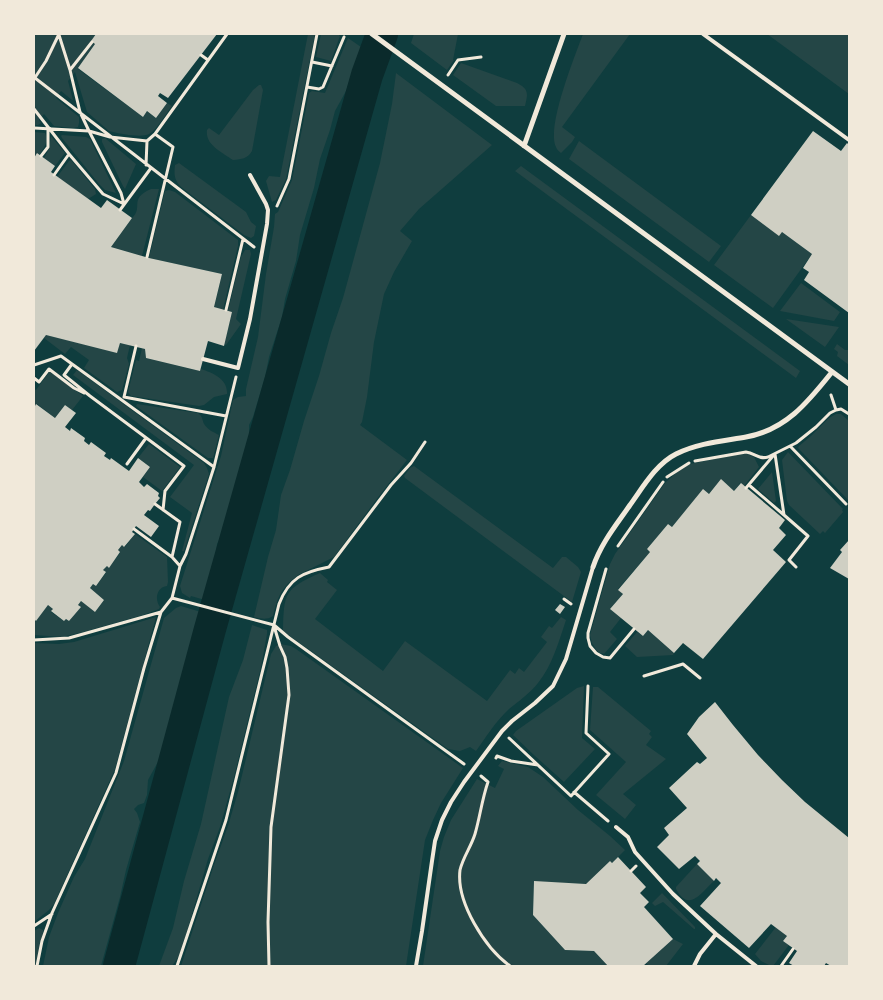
<svg xmlns="http://www.w3.org/2000/svg" width="883" height="1000" viewBox="0 0 883 1000" font-family="'DM Sans',sans-serif">
	<style>
		.green { fill: #244646 }
		.lines { fill: none; stroke-linecap: round; stroke-linejoin: round }
		.river { stroke: #0a2a2b; stroke-width: 32 }
		.building { fill: #cfcfc3 }
		.path { stroke: #f1e9da; stroke-width: 3 }
		.service { stroke: #f1e9da; stroke-width: 4 }
		.minor { stroke: #f1e9da; stroke-width: 5 }
	</style>
	<rect width="100%" height="100%" fill="#0f3d3e"/>
	<path class="green" d="M34 34H96L91 41 95 44 78 69 143 117 147 111 156 118 167 103 172 106C166 113 157 130 149 134 142 138 121 134 113 132L109 131 87 112 75 72 68 81 73 100H72L61 91 56 98 79 117V123L78 127 73 128 54 126 44 114 39 120 41 123 38 125H36L34 127Z
		M308 34H315L286 179 276 200 272 202 266 181 269 176 280 177Z
		M321 34H340L339 36H340L331 61 316 57Z
		M414 34H458L453 60H454L447 70 411 43Z
		M583 34H630L562 127 575 137 572 142 561 153C559 151 557 150 556 147 546 127 575 56 583 34Z
		M767 34H849V94Z
		M348 38 361 47 346 91 335 111 330 130 320 159 314 188 300 235 296 261 285 299 282 317 269 357 265 377 253 417 249 425V442L235 494 222 535 217 544 215 562 205 594V600L191 596 190 598 182 593 180 586 221 456 233 400 238 397 246 396V389L258 337 266 274 274 227 275 214 278 212 292 180 309 93 312 91 325 93Z
		M461 63 517 83C529 89 528 94 525 106H496L453 75Z
		M396 73 492 145 419 209 400 231 412 241 394 272 384 294 374 342 367 397 362 422 360 425 407 460 376 500 334 557 298 575C281 588 278 596 273 616 267 620 262 619 254 617L268 557 276 530 281 495 290 470 304 421 319 376 331 333 343 298 380 163 392 104Z
		M259 85H261L263 90 252 151C247 159 242 159 233 160 222 152 205 145 207 130L209 128 219 135 253 90Z
		M34 132 45 133C49 141 44 148 39 155L37 153 34 158Z
		M62 135 86 137 90 139 116 193 105 190 99 184 62 138 61 136Z
		M51 136 65 153 55 166 44 158 49 149Z
		M105 138 136 164 125 189 123 186 102 142V139Z
		M579 141 721 246 709 262 569 159Z
		M71 160 95 189 96 194 88 199 57 177 69 161Z
		M179 163 246 212 251 222 256 226 254 236 251 238 244 235 181 187C174 180 174 174 175 165Z
		M521 166 800 371 796 378 515 171Z
		M151 189H159L142 256 111 247 132 218C144 207 128 199 151 189Z
		M169 190 175 192 238 240V246L223 310 214 307 222 274 149 258 165 191Z
		M751 215 782 232 812 254 773 308 714 265Z
		M245 250H250L251 254 236 319 241 324 226 345 224 344 232 312 228 311 241 257Z
		M801 283 840 312 834 321 780 311Z
		M786 319 839 327 825 347Z
		M46 335 117 352 120 343 130 345 127 358 129 364 122 390 117 392 84 368 89 360 71 347 65 354 44 338Z
		M837 344 845 350H849V365L837 356 838 352 834 349Z
		M142 348 145 349 146 358 200 371 201 369C213 373 228 379 227 394L214 397 204 405 199 406 131 396 128 392 136 360 139 361Z
		M77 370 204 463 207 468 209 474 184 551H182L192 513 170 497 194 465 73 375Z
		M50 371 83 396 72 410 65 405 55 418 37 404 35 406 34 405V389L36 390Z
		M137 404 198 413C203 417 202 419 204 424 208 430 213 432 219 435L213 458H208L136 406Z
		M836 414H841L849 421V501L798 448 799 446 811 436 829 418Z
		M149 444 180 467 162 491 143 477 150 467 138 458Z
		M788 452 843 509 842 510 843 512 825 533 823 531 820 534 789 505 787 501 782 460Z
		M740 454H747L754 457 759 467 744 486 740 483 734 491 721 480 709 494 703 490 672 527 668 524 647 549 650 552 618 589 623 594 610 609 621 618 610 632 617 639 604 654 600 653 597 651 592 643 590 635 610 564 615 554 665 483 676 473 690 464Z
		M414 466 553 568 562 557H566L578 567 581 572 572 602 405 478 404 476 410 468Z
		M772 472 776 501 774 503 758 489Z
		M135 534 167 557 168 582 167 586C157 587 154 599 160 607L159 609 143 615 83 632 62 637 34 635V619L36 621 48 605 53 609 51 612 64 621 66 619 69 621 80 607 78 605 81 601 95 612 104 600 90 588 93 584 96 586 106 573 103 570 107 566 109 568 120 553 118 550 122 545 125 547Z
		M320 573 328 580 327 582 337 590 315 619 383 671 405 641 487 701 510 670 515 674 519 668 524 672 547 642 541 637 549 626 552 628 561 617 566 620C559 641 552 666 538 683 530 693 519 701 509 709 496 721 486 737 476 751L470 747 460 751 448 749 283 631C284 593 284 589 320 573Z
		M181 606 201 612 193 635 191 653V662L193 668 185 692 179 695 159 760 148 780 147 795 144 803 138 805 134 809 137 813 140 822 126 870 120 897 101 966H43L49 937 58 913 74 877 85 859 124 761 164 618 176 608Z
		M156 617 115 769 54 904 49 910 34 922V643L59 644 74 642Z
		M252 625 267 630V634L261 667 234 777 220 827 208 859 188 928 179 956 172 966H159L173 928 184 881 201 824 229 697 243 660Z
		M648 630 674 653 673 655 637 657 625 646 637 632 643 636Z
		M280 644 291 646 296 649 463 768 441 803 433 820 425 840 406 966H181L214 865 228 826 238 792 271 654 276 646Z
		M584 686 582 738 595 749 564 782 535 756 513 735 516 731 577 688Z
		M593 687H598L651 731 649 734 652 737 646 745 666 759 623 794 636 805 625 819 596 795 626 762 590 730Z
		M502 761 528 767 543 777 578 810 610 836 625 850 612 863 610 861 586 884 534 882 533 915 565 950 594 951 608 966H423L440 851 444 837 451 820 477 779 495 788 504 769 498 766Z
		M697 864 714 881C701 893 689 913 676 889V887Z
		M662 893 695 927V929H694L663 902 655 906 652 903Z
		M776 927 787 936 783 941 789 945 773 966H771L761 961 755 954Z
		M39 928 43 930V932L36 966H34V931Z
		M673 939 683 944 666 966H649L646 963Z"/>
	<g class="lines">
		<path class="river" d="M119 966 210 629 367 75 382 34"/>
	</g>
	<path class="building" d="M96 34H217L168 98 160 93 158 96 167 103 156 118 147 111 143 117 78 68 95 44 91 41Z
		M813 131 841 151 847 143 849 145V313L804 280 809 272 803 268 812 254 782 232 779 236 751 215Z
		M37 153 55 166 51 172 101 208 107 200 132 218 111 247 149 258 222 274 214 307 232 312 224 346 208 341 200 371 146 358 145 349 120 343 117 353 46 335 34 351V158Z
		M36 404 55 418 65 405 76 413 65 427 70 431 71 428 85 438 84 441 89 445 91 442 106 453 104 456 110 460 111 458 129 471 138 458 150 467 139 482 144 487 147 484 159 493 158 496 160 498 155 504 150 511 148 510 144 515 159 526 151 537 136 526 132 532 135 534 124 547 122 545 118 550 120 552 109 568 107 566 103 570 106 572 96 586 93 584 90 588 104 600 95 612 81 601 78 605 81 607 69 621 66 619 64 621 51 611 53 609 48 605 36 621 34 619V405L35 406Z
		M721 479 734 491 741 483 785 520 779 528 786 535 773 550 786 562 703 659 683 643 674 653 648 630 643 636 610 609 623 594 618 590 650 552 647 549 668 524 672 527 703 489 709 494Z
		M849 540V579L830 568 842 552 840 550Z
		M560 604 565 607 560 614 555 610Z
		M715 702 733 725 758 755 782 780 805 802 849 838V966H831L826 963 824 966H794L789 963 797 951 783 941 787 936 771 924 749 948 700 906 721 883 716 878 714 881 697 864 700 861 695 856 679 869 657 847 669 835 664 828 687 808 669 788 697 762 700 764 707 758 687 734 699 717Z
		M618 857 646 887 640 893 649 902 644 907 673 939 643 966H608L594 951 565 950 533 915 534 881 586 884 610 861 612 863Z"/>
	<g class="lines">
		<path class="path" d="M59 35 70 70 80 112 89 131 121 193 124 204
			M201 55 208 60
			M312 62 332 66
			M70 70 92 42
			M448 75 458 60 481 57
			M35 78 254 247
			M34 79 46 61 59 34
			M307 87 319 89 323 87 344 37
			M34 109 69 154 54 175
			M34 128 89 131 110 137 147 141 155 134 227 34
			M69 154 103 194 124 204
			M41 156 48 147V130
			M146 165 147 141
			M277 206 289 179 317 34
			M120 210 151 168
			M147 257 173 147 155 134
			M226 310 243 239
			M72 364 64 375 90 396 184 466 165 491 163 510
			M34 365 61 356 214 467
			M34 378 39 382 49 369 74 388 84 393
			M831 395 836 410
			M124 397 226 416
			M124 397 136 346
			M790 446 846 504
			M775 454 784 515 808 536 789 560 796 567
			M695 461 746 452C755 453 759 460 768 457L796 443 816 427 830 413 836 410 841 409 849 414
			M127 464 146 438
			M667 477 689 463
			M749 485 784 515
			M746 488 773 456
			M155 504 180 522 172 557
			M134 529 172 557 180 566
			M618 546 663 482
			M606 569 588 633V638L590 646 596 653 603 657 610 658 634 629
			M172 598 274 625 288 637 464 764
			M564 599 571 604
			M34 640 69 638 161 612
			M644 676 683 664 700 678
			M509 738 571 796 609 754 586 733 588 686
			M496 758 497 756 511 761 538 765
			M481 776 488 782C482 799 480 817 475 834 471 847 463 857 460 870 456 902 485 948 510 966
			M574 792 608 821
			M631 871 636 866
			M34 926 52 914
			M37 966 42 941 52 913 116 773 144 668 161 612 172 598 180 566 186 554 214 467 236 377
			M177 966 226 820 279 604C289 578 303 572 329 567L391 485 411 463 425 442
			M269 966 268 922 271 827 289 695 287 668 285 657 280 646 274 626
			M781 966 793 949"/>
		<path class="service" d="M703 34 849 140
			M203 359 238 368 250 319 267 224 268 210 266 204 250 175
			M616 827 628 837 635 852 673 894 716 934 756 966
			M416 966 422 931 432 861 435 841 442 820 451 802 464 782 502 731 512 721 535 703 553 686 566 659 593 567
			M694 966 700 954 716 934"/>
		<path class="minor" d="M372 34 849 384
			M524 146 564 34
			M593 567C601 543 617 524 630 505 643 487 656 464 676 454 698 443 723 441 746 437 786 430 808 402 832 372"/>
	</g>
	<rect width="883" height="1000" fill="none" stroke="#f1e9da" stroke-width="70"/>
</svg>
